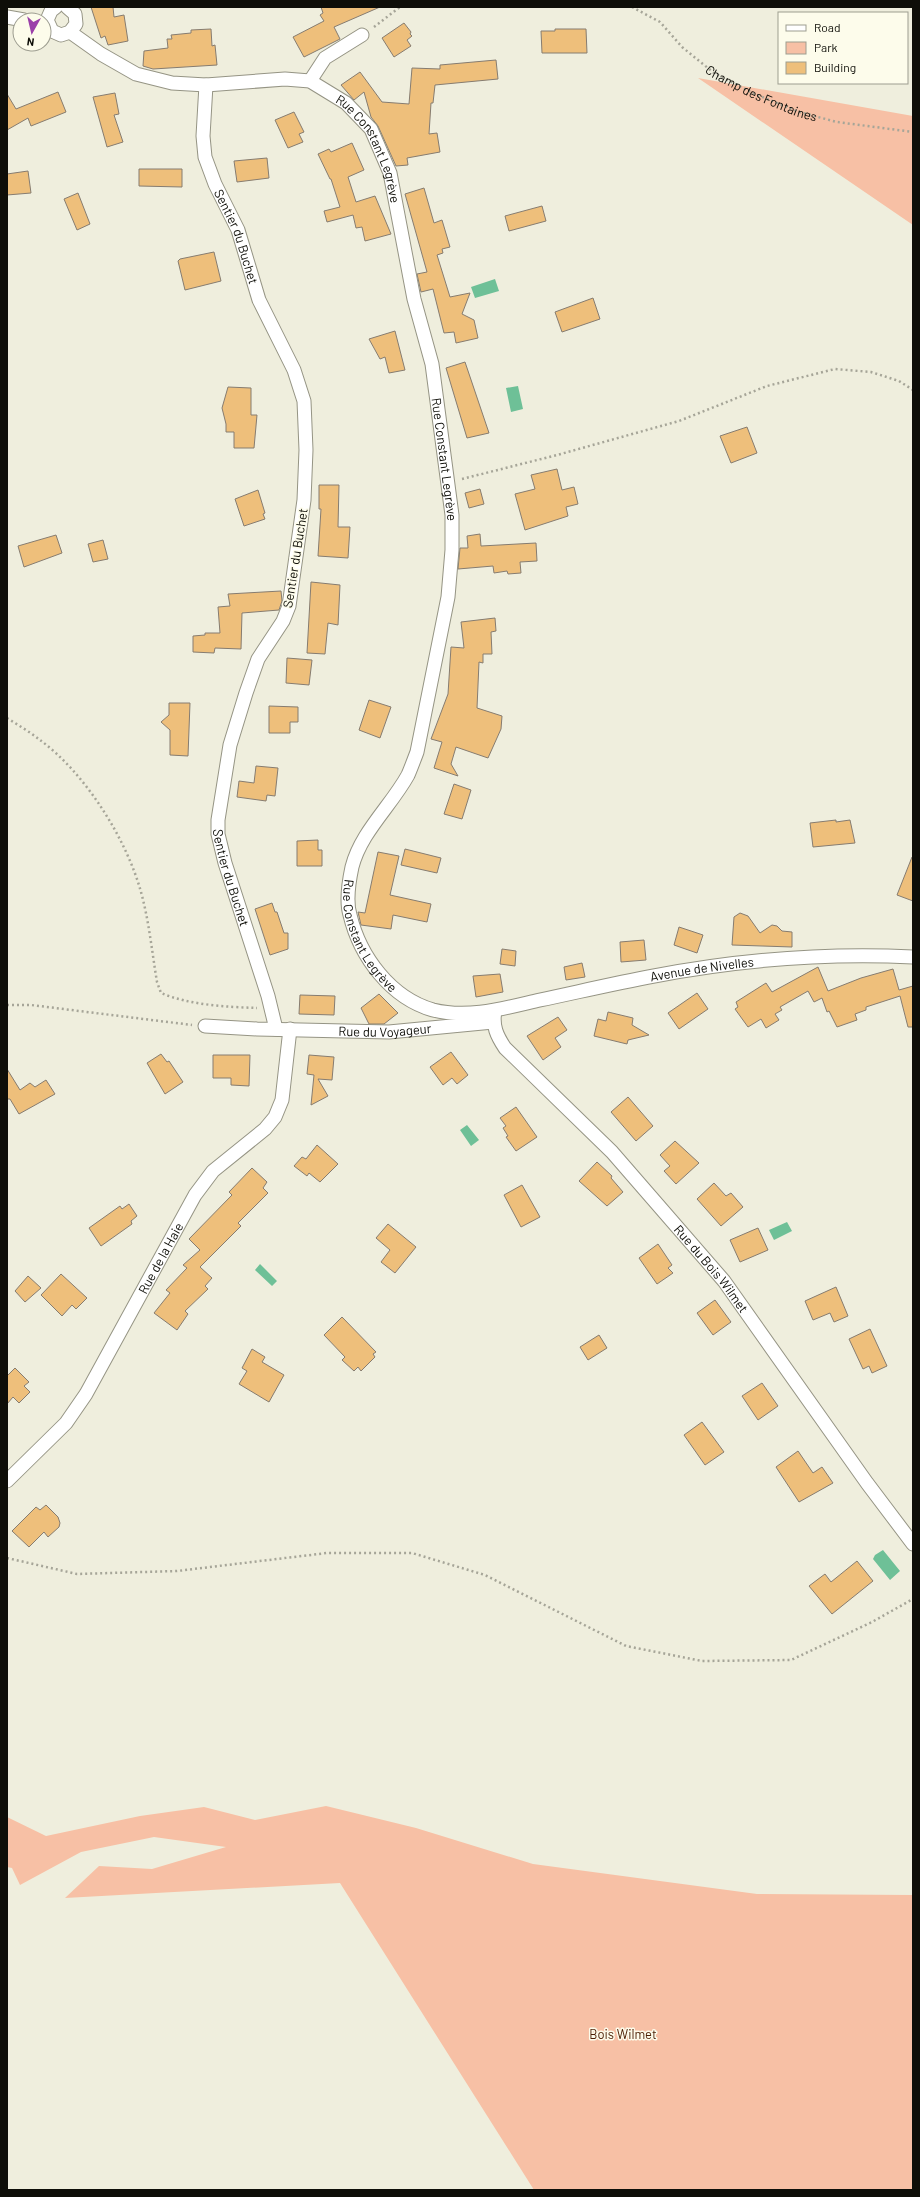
<svg xmlns="http://www.w3.org/2000/svg" width="920" height="2197" viewBox="0 0 920 2197" font-family="Barlow,sans-serif">
	<style>
		.green { fill: #f7c0a5 }
		.water { fill: #6ec097 }
		.building { fill: #eebf7b; stroke: #867c70 }
		.lines { fill: none; stroke-linecap: round; stroke-linejoin: round }
		.minor-casing { stroke: #959484; stroke-width: 15 }
		.path { stroke: #a6a598; stroke-width: 2.5; stroke-dasharray: 2 3; stroke-linecap: butt }
		.minor { stroke: #fff; stroke-width: 13 }
		.labels { text-anchor: middle; stroke-width: 3; stroke-linejoin: round; paint-order: stroke }
		.street-label { font-size: 13px; fill: #0e0e08; stroke: #fdfceb }
		.park-label { font-size: 13px; fill: #4c1e03; stroke: #fdfceb }
	</style>
	<rect width="100%" height="100%" fill="#efeedd"/>
	<path class="green" d="M698 78 913 116V225Z
		M326 1806 416 1828 533 1864 757 1894 913 1895V2190H534L340 1883 65 1898 99 1866 152 1869 226 1847 154 1837 81 1852 20 1885 12 1868 7 1867V1817L46 1836 140 1816 204 1807 255 1820Z"/>
	<path class="water" d="M495 279 499 291 475 298 471 287Z
		M518 386 523 409 511 412 506 388Z
		M467 1125 479 1140 471 1146 460 1130Z
		M787 1222 792 1231 774 1240 769 1230Z
		M260 1264 277 1281 272 1286 255 1270Z
		M883 1550 900 1571 890 1580 873 1559 875 1555Z"/>
	<path class="building" d="M91 7H113L114 17 124 15 128 41 108 45 105 36 101 38Z
		M321 7H380L334 27 340 39 304 57 293 37 324 21 320 15 323 13Z
		M404 23 411 32 410 34 412 36 407 40 411 46 394 57 382 38Z
		M211 29 212 46 215 45 217 65 153 69 143 66 144 51 168 48 167 39H172L171 35 191 33V30Z
		M555 29H586L587 53H542L541 31H555Z
		M496 60 498 79 435 85 433 103H431L429 134 437 133 440 152 407 158 408 165 396 166 378 126 371 117 364 92 354 100 341 85 360 72 382 102 409 104 412 68 440 69V65Z
		M58 92 66 112 31 126 28 118 7 130V94L16 109Z
		M115 93 119 114 114 115 123 142 107 147 93 97Z
		M294 112 304 132 299 134 303 142 288 148 275 120Z
		M352 143 364 170 348 177 356 202 375 196 391 234 365 241 362 227 356 228 353 215 327 222 324 211 340 207 331 179H330L318 154 329 149 331 152Z
		M267 158 269 178 237 182 234 161Z
		M139 169H182V187L139 186Z
		M28 171 31 193 7 195V174Z
		M424 188 434 223 442 220 450 247 442 249 443 253 437 255 450 297 470 293 462 314 474 320 478 338 456 343 454 332 444 333 433 289 421 292 417 274 427 272 405 194Z
		M78 193 90 224 77 230 64 199Z
		M542 206 546 221 509 231 505 216Z
		M214 252 221 281 185 290 178 261 180 259Z
		M593 298 600 319 562 332 555 312Z
		M395 331 405 370 389 373 385 357 380 359 369 339Z
		M465 362 489 433 467 438 446 368Z
		M228 387 251 388V415H257L254 448H234V432H226V424L222 408Z
		M747 427 757 453 731 463 720 436Z
		M557 469 562 490 574 487 578 504 566 507 568 516 525 530 515 494 535 489 531 475Z
		M319 485H339L338 527H350L348 558 318 556 321 509H319Z
		M480 489 484 504 469 508 465 493Z
		M258 490 265 513 263 514 265 519 244 526 235 499Z
		M480 534 481 546 536 543 537 561 520 562 521 573 508 574 507 571 494 573 493 566 458 569 460 548H468L467 536Z
		M56 535 62 553 24 567 18 546Z
		M103 540 108 559 93 562 88 544Z
		M311 582 340 585 338 625 328 623 325 654 307 653Z
		M281 591 282 601 279 610 242 613 241 649 215 648 214 653 193 652V636L205 635V633H220L218 607 230 606 228 594Z
		M495 618 496 631 491 632 492 654H483V663L479 662 477 708 502 716 501 729 488 758 456 747 451 764 458 776 434 768 442 742 431 739 448 694 451 647 464 648 461 622Z
		M287 658 312 660 309 685 286 683Z
		M369 700 391 707 380 738 359 730Z
		M169 703H190L188 756 170 755V730L161 722 169 715Z
		M269 706 298 707V722H290V733H269Z
		M256 766 278 768 275 796 267 795 266 801 237 797 239 781 254 783Z
		M454 784 471 790 462 819 444 814Z
		M836 820V822L850 820 855 843 813 847 810 823Z
		M318 840V850H322V866H297V841Z
		M405 849 441 858 437 873 401 865Z
		M378 852 399 856 390 895 431 904 427 922 393 915 391 929 361 925 358 912 365 913Z
		M912 857H913V901L897 895Z
		M272 903 275 912H277L284 933H288V949L270 955 255 909Z
		M740 913 748 916 760 933 772 925 777 926 782 931 792 932V947L732 945 734 917Z
		M679 927 703 935 697 953 674 945Z
		M644 940 646 960 621 962 620 942Z
		M502 949 516 951 515 966 500 964Z
		M582 963 585 977 566 980 564 967Z
		M818 967 828 991 861 978 893 969 899 990 913 986V1027H908L900 996 866 1007V1010L855 1014 857 1020 837 1027 829 1011 827 1012 822 998 814 1002 808 991 780 1007 782 1010 775 1014 779 1020 766 1028 761 1019 748 1027 735 1009 738 1007 736 1002 766 983 772 992Z
		M500 974 503 992 476 997 473 976Z
		M697 993 708 1009 679 1029 668 1013Z
		M379 994 398 1013 384 1024H369L361 1008Z
		M300 995 335 996 334 1015 299 1014Z
		M608 1012 633 1018 632 1025 649 1035 628 1040 627 1044 594 1036 598 1019 606 1021Z
		M558 1017 567 1030 555 1038 561 1047 543 1060 527 1036Z
		M451 1052 468 1075 457 1084 452 1078 443 1085 430 1067Z
		M161 1054 167 1062 169 1061 183 1082 165 1094 147 1063Z
		M213 1055H250L249 1086 231 1085V1078H213Z
		M309 1055 334 1057 332 1080 318 1079 328 1096 311 1105 314 1075 307 1074Z
		M7 1069 20 1090 30 1083 35 1087 46 1080 55 1094 19 1114 10 1099H7Z
		M628 1097 653 1126 636 1141 611 1112Z
		M516 1107 537 1137 516 1151 506 1137 508 1136 503 1128 506 1126 500 1118Z
		M675 1141 699 1163 676 1184 664 1171 670 1166 660 1155Z
		M317 1145 338 1164 320 1182 309 1173 307 1176 294 1166 302 1157 306 1159Z
		M597 1162 612 1176 611 1178 623 1192 607 1206 579 1181Z
		M252 1168 267 1182 263 1188 268 1193 238 1223 241 1226 200 1267 212 1278 205 1286 208 1289 185 1311 188 1314 177 1330 154 1313 170 1293 166 1290 187 1268 183 1265 200 1250 189 1239 232 1195 229 1192Z
		M714 1183 726 1196 731 1193 743 1207 721 1226 697 1199Z
		M522 1185 540 1217 521 1227 504 1195Z
		M129 1204 137 1216 131 1221 132 1224 101 1246 89 1228 120 1206 122 1209Z
		M388 1224 416 1247 395 1273 381 1262 390 1250 376 1238Z
		M758 1228 768 1250 740 1262 730 1240Z
		M658 1244 672 1265 668 1268 673 1273 657 1284 639 1258Z
		M61 1274 87 1298 76 1309 72 1305 62 1316 41 1295Z
		M28 1276 41 1288 25 1302 15 1291Z
		M836 1287 848 1316 834 1322 830 1313 813 1320 805 1301Z
		M715 1300 731 1322 713 1335 697 1313Z
		M342 1317 376 1352 373 1354 375 1357 361 1371 358 1367 354 1371 342 1360 345 1357 324 1335Z
		M870 1329 887 1366 872 1373 869 1366 863 1369 849 1339Z
		M599 1335 607 1348 588 1360 580 1347Z
		M252 1349 265 1357 262 1362 284 1375 269 1402 239 1384 247 1371 242 1368Z
		M15 1368 29 1382 24 1386 30 1392 19 1403 13 1397 7 1404V1376Z
		M762 1383 778 1406 758 1420 742 1396Z
		M702 1422 724 1452 705 1465 684 1435Z
		M798 1451 813 1473 822 1467 833 1483 799 1502 776 1467Z
		M46 1505 58 1517 60 1523 59 1527 48 1537 44 1532 29 1547 12 1531 36 1507 40 1510Z
		M857 1561 873 1581 832 1614 809 1586 825 1574 831 1582Z"/>
	<g class="lines">
		<defs>
			<g id="minor">
				<path d="M56 7 51 11 47 20 52 31 61 35 70 32 76 24 75 14 67 7"/>
				<path d="M7 17 24 20"/>
				<path id="s2" d="M70 32 101 54 136 74 172 83 206 85 285 79 310 81 346 103 371 129 390 173 414 299 432 364 452 515V550L448 597 417 752C414 760 411 768 408 775 391 806 361 832 352 867 349 881 346 902 350 915 360 957 391 998 433 1010 469 1019 505 1008 540 1000 578 992 616 983 654 976 737 960 828 953 913 957"/>
				<path d="M310 81 325 58 362 35"/>
				<path id="s3" d="M206 85 203 136 205 157 215 184 238 230 259 300 294 370 304 401 306 450 304 500 289 606 283 621 258 659 246 693 230 745 218 820V834L225 863 268 996 276 1029"/>
				<path id="s4" d="M495 1011C492 1026 497 1036 505 1048L612 1152 724 1281 867 1483 913 1544"/>
				<path id="s5" d="M205 1026 257 1029 389 1032 493 1022"/>
				<path id="s6" d="M7 1481 66 1423 86 1394 195 1195 213 1171 265 1129 275 1117 282 1100 290 1029"/>
			</g>
		</defs>
		<use href="#minor" class="minor-casing"/>
		<g class="path">
			<path id="s1" d="M632 7 660 22 682 47 714 73 755 94 799 112 837 122 913 132"/>
			<path d="M374 27 400 7"/>
			<path d="M462 479 557 455 679 421 767 386 835 369 871 372 899 381 913 390"/>
			<path d="M7 718C18 725 30 732 40 740 85 773 126 838 141 892 149 921 152 952 157 982L161 993C189 1005 227 1007 257 1008"/>
			<path d="M7 1005H31L192 1025"/>
			<path d="M7 1558 77 1574 177 1571 327 1553H412L485 1575 626 1646 702 1661 791 1660 872 1622 913 1599"/>
		</g>
		<use href="#minor" class="minor"/>
	</g>
	<g class="labels">
		<g class="street-label">
			<text dy="5" stroke="none"><textPath href="#s1" startOffset="158">Champ des Fontaines</textPath></text>
			<text dy="5" stroke="none"><textPath href="#s2" startOffset="348">Rue Constant Legrève</textPath></text>
			<text dy="5" stroke="none"><textPath href="#s3" startOffset="158">Sentier du Buchet</textPath></text>
			<text dy="5" stroke="none"><textPath href="#s2" startOffset="672">Rue Constant Legrève</textPath></text>
			<text transform="translate(295 558) rotate(-81)" y="5">Sentier du Buchet</text>
			<text dy="5" stroke="none"><textPath href="#s3" startOffset="830">Sentier du Buchet</textPath></text>
			<text dy="5" stroke="none"><textPath href="#s2" startOffset="1176">Rue Constant Legrève</textPath></text>
			<text dy="5" stroke="none"><textPath href="#s2" startOffset="1555">Avenue de Nivelles</textPath></text>
			<text dy="5" stroke="none"><textPath href="#s5" startOffset="180">Rue du Voyageur</textPath></text>
			<text dy="5" stroke="none"><textPath href="#s6" startOffset="273">Rue de la Haie</textPath></text>
			<text dy="5" stroke="none"><textPath href="#s4" startOffset="342">Rue du Bois Wilmet</textPath></text>
		</g>
		<g class="park-label">
			<text x="623" y="2039">Bois Wilmet</text>
		</g>
	</g>
	<rect width="920" height="2197" fill="none" stroke="#0e0e08" stroke-width="16"/>
	<rect x="778" y="12" width="130" height="72" fill="#fdfceb" stroke="#9d9d90"/>
	<rect x="786" y="25" width="20" height="6" fill="#ffffff" stroke="#9d9d90"/>
	<text x="814" y="32" font-size="12" fill="#0e0e08">Road</text>
	<rect x="786" y="42" width="20" height="12" fill="#f7c0a5" stroke="#9d9d90"/>
	<text x="814" y="52" font-size="12" fill="#0e0e08">Park</text>
	<rect x="786" y="62" width="20" height="12" fill="#eebf7b" stroke="#9d9d90"/>
	<text x="814" y="72" font-size="12" fill="#0e0e08">Building</text>
	<g transform="translate(32 32) rotate(188)"><circle r="19" fill="#fdfceb" stroke="#9d9d90"/>
	<path d="M0-3L7 15L0 10L-7 15Z" fill="#9b3fa9"/>
	<text y="-6" font-size="11" font-weight="bold" text-anchor="middle" fill="#0e0e08">N</text>
	</g>
</svg>
